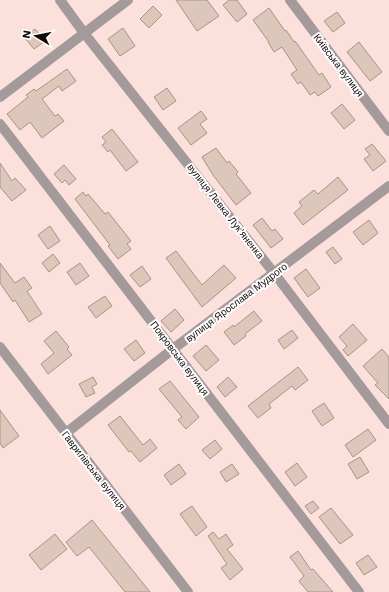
<svg xmlns="http://www.w3.org/2000/svg" width="389" height="592" viewBox="0 0 389 592" font-family="'Work Sans',sans-serif">
	<style>
		.building { fill: #ddc7bb; stroke: #a89387 }
		.lines { fill: none; stroke-linecap: round; stroke-linejoin: round }
		.street { stroke: #a4999b; stroke-width: 10 }
		.labels { text-anchor: middle; stroke-width: 4; stroke-linejoin: round; paint-order: stroke }
		.street-label { font-size: 10px; fill: #130b09; stroke: #fff }
	</style>
	<rect width="100%" height="100%" fill="#fbe0db"/>
	<path class="building" d="M176 0H207L219 16 197 31Z
		M229 0H237L247 14 237 22 223 5Z
		M153 6 162 15 149 28 140 19Z
		M269 8 285 31 286 30 294 42 295 41 319 75 322 73 331 87 318 96 315 92 310 95 301 82 298 84 291 74 297 70 282 47 274 52 268 42H269L253 20Z
		M337 12 345 23 333 32 324 21Z
		M123 28 135 46 120 56 108 39Z
		M35 29 45 41 34 49 24 37Z
		M359 42 382 72 370 81 347 52Z
		M67 69 76 81 62 91 59 86 42 99 55 116 58 114 64 121 42 138 30 122 20 130 7 114 28 97 26 95 34 89 36 91Z
		M167 88 176 101 163 110 154 97Z
		M342 104 355 120 344 129 331 113Z
		M201 111 207 119 200 124 207 133 191 145 178 128Z
		M112 129 138 162 126 171 110 150 108 152 102 145 106 142 102 137Z
		M372 144 386 161 373 171 364 159 370 155 365 149Z
		M216 148 227 163 229 161 238 172 236 174 251 193 236 205 213 175 202 157Z
		M0 163 12 181 15 178 26 190 12 201 0 187Z
		M64 165 76 179 69 185 65 180 62 183 54 174Z
		M338 177 348 190 303 225 294 213 302 206 299 202 314 190 318 194Z
		M83 192 86 196 88 194 105 214 108 212 131 241 127 244 131 249 118 259 108 246 110 245 75 199Z
		M262 218 272 231 275 229 283 239 271 248 253 225Z
		M369 220 378 233 363 245 353 232Z
		M50 226 60 241 48 249 38 235Z
		M333 247 342 259 335 264 326 252Z
		M176 251 202 285 224 265 236 278 202 307 166 258Z
		M53 254 60 263 49 272 42 263Z
		M0 263 15 283 24 277 32 288 27 291 42 314 29 322 15 300 13 302 0 283Z
		M80 263 89 276 76 285 67 272Z
		M142 266 151 279 140 287 130 275Z
		M306 269 320 288 308 297 294 278Z
		M105 296 112 306 96 318 88 307Z
		M175 309 184 320 171 332 161 321Z
		M254 311 262 321 245 334 246 336 234 345 224 332 233 325 234 327Z
		M353 324 367 340 348 356 343 350 347 346 339 337Z
		M292 330 298 338 284 349 278 340Z
		M56 331 69 347 67 349 72 355 48 374 41 364 54 353 44 341Z
		M136 340 145 353 134 361 124 349Z
		M206 345 219 360 206 371 193 356Z
		M382 349 389 357V399L375 385 378 383 363 366Z
		M298 367 308 380 295 390 292 386 269 404 271 408 258 418 248 406Z
		M93 377 97 384 92 387 95 393 86 397 79 384Z
		M228 377 237 387 225 397 217 387Z
		M170 381 199 417 186 429 178 420 182 417 159 389Z
		M324 403 334 418 322 426 312 411Z
		M0 410 19 436 3 448 0 443Z
		M120 416 143 445 150 439 157 448 140 462 131 451 129 452 108 425Z
		M368 429 376 440 353 457 345 445Z
		M215 440 222 449 210 459 202 450Z
		M360 457 369 472 357 479 348 464Z
		M297 463 307 477 295 486 285 472Z
		M179 464 186 474 171 485 164 475Z
		M232 464 239 474 226 482 220 472Z
		M313 501 319 508 311 514 305 506Z
		M192 506 207 527 196 536 180 514Z
		M331 508 353 535 340 544 319 517Z
		M92 520 150 592H125L89 547 77 556 66 542Z
		M213 532 219 539 226 534 233 545 227 549 243 569 230 580 221 568 227 564 208 536Z
		M55 534 67 549 41 570 29 555Z
		M298 551 311 570 313 569 333 592H308L299 581 304 576 290 557Z
		M368 555 377 567 364 575 356 563Z"/>
	<g class="lines">
		<path class="street" d="M60 0 84 33 274 273 389 424
			M290 0 389 131
			M0 97 128 0
			M0 124 359 592
			M0 347 188 592
			M66 433 173 349 389 186"/>
	</g>
	<g class="labels">
		<g class="street-label">
			<text transform="translate(339 65) rotate(53)" y="4">Київська вулиця</text>
			<text transform="translate(226 211) rotate(52)" y="4">вулиця Левка Лук'яненка</text>
			<text transform="translate(236 302) rotate(-37)" y="4">вулиця Ярослава Мудрого</text>
			<text transform="translate(180 358) rotate(53)" y="4">Покровська вулиця</text>
			<text transform="translate(94 470) rotate(52)" y="4">Гаврилівська вулиця</text>
		</g>
	</g>
	<g transform="translate(36 36) rotate(280)" stroke="#ffffff" stroke-width="3" paint-order="stroke">
	<path d="M0-3L7 15L0 10L-7 15Z" fill="#130b09"/>
	<text y="-6" font-size="11" font-weight="bold" text-anchor="middle" fill="#130b09">N</text>
	</g>
</svg>
